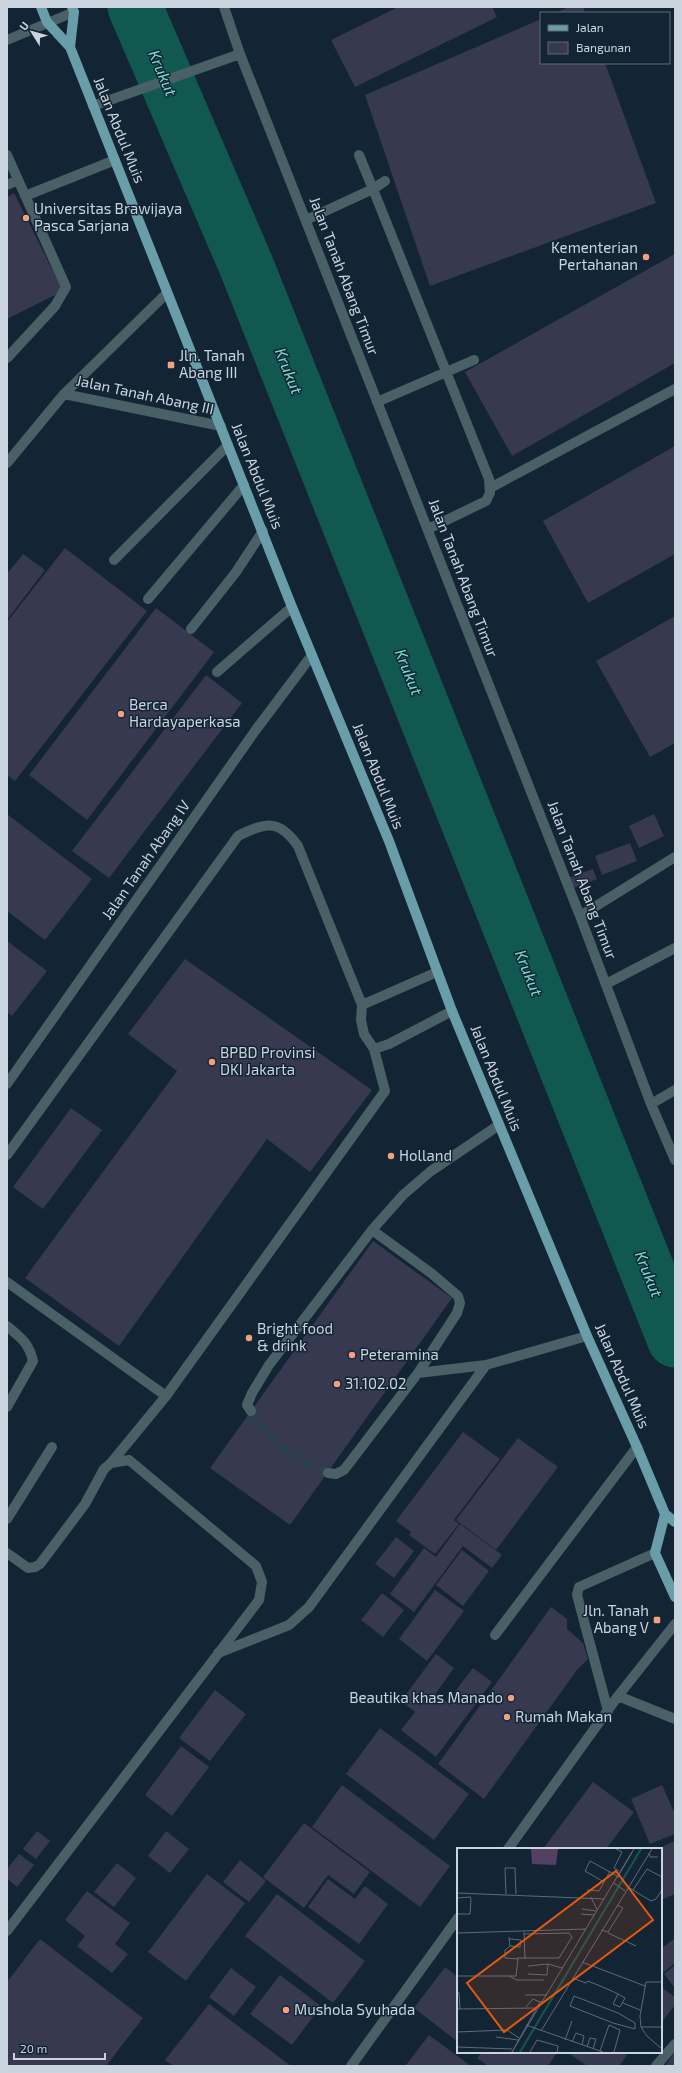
<svg xmlns="http://www.w3.org/2000/svg" width="682" height="2073" viewBox="0 0 682 2073" font-family="'Exo 2',sans-serif">
	<style>
		.lines { fill: none; stroke-linecap: round; stroke-linejoin: round }
		.river { stroke: #115950; stroke-width: 55 }
		.building { fill: #36394f }
		.minor-tunnel { stroke: #2e3f4e; stroke-width: 10; stroke-dasharray: 10 5; stroke-linecap: butt }
		.minor { stroke: #486066; stroke-width: 10 }
		.major { stroke: #689da9; stroke-width: 10 }
		.poi-dot { fill: #f2a080; stroke: #132534; stroke-width: 1.5 }
		.labels { text-anchor: middle; stroke-width: 3; stroke-linejoin: round; paint-order: stroke }
		.street-label { font-size: 15px; fill: #c9d4de; stroke: #132534 }
		.poi-label { font-size: 15px; fill: #c9d4de; stroke: #132534; text-anchor: start }
		.water-label { font-size: 16px; font-style: italic; fill: #77ddcd; stroke: #132534 }
		.inset-river { fill: none; stroke: #115950; stroke-width: 2 }
		.inset-road { fill: none; stroke: #5c6b78; stroke-width: 1 }
		.view { fill: #e8590c; fill-opacity: 0.15; stroke: #e8590c; stroke-width: 2 }
		.inset-edge { fill: none; stroke: #c9d4de; stroke-width: 2 }
	</style>
	<rect width="100%" height="100%" fill="#132534"/>
	<g class="lines">
		<path class="river" d="M135 7 246 265 675 1340"/>
	</g>
	<path class="building" d="M398 7H492L497 17 355 87 331 40Z
		M569 7H583L585 13H555Z
		M541 19V63H605L656 203 430 286 365 95Z
		M14 193 63 291 7 319V197Z
		M675 254V363L512 456 465 372Z
		M675 446V554L588 603 543 521Z
		M65 548 147 611 15 781 7 775V622Z
		M23 554 45 570 7 620V574Z
		M156 608 214 652 87 820 29 775Z
		M675 616V743L650 757 596 661Z
		M206 675 242 703 109 878 72 851Z
		M7 814 92 879 45 940 7 911Z
		M654 814 664 836 639 848 629 826Z
		M630 843 637 861 602 875 595 856Z
		M593 869 597 879 571 889 567 878Z
		M7 941 47 971 12 1016 7 1012Z
		M185 959 372 1090 310 1172 267 1139 119 1346 25 1278 177 1071 128 1034Z
		M71 1108 102 1130 43 1209 13 1187Z
		M373 1241 452 1298 290 1525 210 1468Z
		M463 1432 500 1459 454 1520 459 1524 435 1554 409 1535 411 1532 396 1521Z
		M518 1438 558 1467 496 1550 456 1520Z
		M460 1524 502 1555 492 1568 463 1546 414 1612 390 1594 424 1548 436 1557Z
		M396 1537 414 1551 394 1578 375 1564Z
		M462 1550 489 1571 463 1606 436 1585Z
		M435 1590 464 1611 427 1661 399 1639Z
		M382 1593 404 1610 383 1637 361 1620Z
		M551 1607 567 1619V1629L583 1643 588 1659 577 1670 484 1799 438 1764Z
		M436 1654 454 1668 436 1693 447 1702 473 1668 492 1682 436 1757 401 1730 415 1712 401 1701Z
		M215 1690 246 1714 210 1761 179 1738Z
		M380 1728 469 1794 434 1840 346 1774Z
		M181 1746 209 1767 172 1816 145 1795Z
		M593 1782 634 1812 606 1849H543Z
		M342 1785 450 1866 420 1907 312 1827Z
		M662 1785 675 1814V1834L650 1844 631 1799Z
		M304 1823 370 1872 354 1894 328 1875 304 1908 263 1877Z
		M37 1831 50 1841 36 1859 23 1849Z
		M166 1831 189 1849 170 1873 148 1856Z
		M675 1841V1894L661 1900V1849H657Z
		M19 1854 34 1865 17 1887 7 1879V1869Z
		M240 1860 266 1881 249 1902 223 1882Z
		M117 1863 136 1878 114 1907 94 1892Z
		M207 1874 245 1903 186 1981 148 1952Z
		M328 1879 355 1899 365 1886 388 1904 359 1944 308 1907Z
		M87 1891 130 1923 115 1944 128 1954 112 1973 77 1946 85 1936 65 1920Z
		M277 1894 365 1961 333 2003 245 1936Z
		M675 1938V1963L664 1972 661 1969V1949Z
		M40 1939 143 2018 106 2066H7V1982Z
		M675 1965V1988L664 1974Z
		M445 1967 458 1977V2042L414 2008Z
		M231 1968 256 1987 234 2016 209 1997Z
		M280 1975 321 2006 292 2045 250 2014Z
		M661 1987 675 1997V2005L661 2023Z
		M209 2004 291 2066H173L165 2060Z
		M429 2035 471 2066 406 2065Z
		M482 2052H553L556 2054 548 2066H488L477 2058Z
		M571 2052H622L627 2055 619 2066H587L570 2054Z
		M675 2052V2066H665Z"/>
	<g class="lines">
		<path class="minor-tunnel" d="M251 1411C270 1444 294 1458 328 1473"/>
		<path class="minor" d="M224 7 240 54 580 916 651 1104 675 1160
			M7 40 74 12
			M93 106 240 54
			M7 155 66 287 55 306 7 358
			M359 155 373 189 385 181
			M7 185 18 180
			M25 196 115 160
			M306 220 373 189 489 479 490 493 486 501 428 529
			M64 394 221 426
			M377 402 474 360
			M7 463 64 394 167 293
			M490 488 675 389
			M114 560 228 445
			M148 599 244 485
			M191 629 236 572 263 531
			M217 672 292 607
			M580 916 675 857
			M606 984 675 948
			M362 1005 437 972
			M374 1049 389 1044 452 1011
			M7 1084 255 731 312 655
			M651 1104 675 1090
			M7 1155 238 836C266 822 279 819 298 846L362 1005 361 1020 364 1034 374 1049 385 1091 166 1396 111 1463
			M7 1282 166 1396
			M7 1326C21 1338 29 1343 33 1361L7 1407
			M418 1373 486 1365 587 1336
			M251 1411 247 1405 252 1393 269 1365 372 1230
			M328 1473 336 1474 344 1470 418 1373 457 1313 460 1303 458 1296 431 1273 372 1230 403 1195 431 1171 499 1125
			M7 1519 52 1447
			M7 1553 28 1568 35 1567 40 1564 85 1504 104 1469 111 1463 129 1460 256 1566 262 1582 259 1600 7 1931
			M495 1635 637 1447
			M218 1653 289 1625 309 1607 486 1365
			M618 1696 675 1719
			M608 1711 577 1595 579 1587 655 1553
			M508 1849 618 1696 675 1624
			M351 2066 458 1918
			M656 2066 675 2044"/>
		<path class="major" d="M41 7 47 22 70 47 292 607 389 841 452 1011 587 1336 637 1447 665 1514 675 1522
			M70 47 74 12 72 7
			M665 1514 655 1553 675 1597"/>
	</g>
	<g class="poi-dot">
		<circle cx="26" cy="218" r="4"/>
		<circle cx="646" cy="257" r="4"/>
		<rect x="167" y="361" width="8" height="8" rx="2"/>
		<circle cx="121" cy="714" r="4"/>
		<circle cx="212" cy="1062" r="4"/>
		<circle cx="391" cy="1156" r="4"/>
		<circle cx="249" cy="1338" r="4"/>
		<circle cx="352" cy="1355" r="4"/>
		<circle cx="337" cy="1384" r="4"/>
		<rect x="653" y="1616" width="8" height="8" rx="2"/>
		<circle cx="511" cy="1698" r="4"/>
		<circle cx="507" cy="1717" r="4"/>
		<circle cx="286" cy="2010" r="4"/>
	</g>
	<g class="labels">
		<g class="street-label">
			<text transform="translate(119 130) rotate(68)" y="5">Jalan Abdul Muis</text>
			<text transform="translate(344 276) rotate(69)" y="5">Jalan Tanah Abang Timur</text>
			<text transform="translate(145 395) rotate(12)" y="5">Jalan Tanah Abang III</text>
			<text transform="translate(257 476) rotate(68)" y="5">Jalan Abdul Muis</text>
			<text transform="translate(463 578) rotate(69)" y="5">Jalan Tanah Abang Timur</text>
			<text transform="translate(378 776) rotate(68)" y="5">Jalan Abdul Muis</text>
			<text transform="translate(146 860) rotate(-55)" y="5">Jalan Tanah Abang IV</text>
			<text transform="translate(582 880) rotate(69)" y="5">Jalan Tanah Abang Timur</text>
			<text transform="translate(496 1078) rotate(68)" y="5">Jalan Abdul Muis</text>
			<text transform="translate(622 1376) rotate(66)" y="5">Jalan Abdul Muis</text>
		</g>
		<g class="poi-label">
			<text x="34" y="214">Universitas Brawijaya<tspan x="34" dy="17">Pasca Sarjana</tspan></text>
			<text x="638" y="253" text-anchor="end">Kementerian<tspan x="638" dy="17">Pertahanan</tspan></text>
			<text x="179" y="361">Jln. Tanah<tspan x="179" dy="17">Abang III</tspan></text>
			<text x="129" y="710">Berca<tspan x="129" dy="17">Hardayaperkasa</tspan></text>
			<text x="220" y="1058">BPBD Provinsi<tspan x="220" dy="17">DKI Jakarta</tspan></text>
			<text x="399" y="1161">Holland</text>
			<text x="257" y="1334">Bright food<tspan x="257" dy="17">&amp; drink</tspan></text>
			<text x="360" y="1360">Peteramina</text>
			<text x="345" y="1389">31.102.02</text>
			<text x="649" y="1616" text-anchor="end">Jln. Tanah<tspan x="649" dy="17">Abang V</tspan></text>
			<text x="503" y="1703" text-anchor="end">Beautika khas Manado</text>
			<text x="515" y="1722">Rumah Makan</text>
			<text x="294" y="2015">Mushola Syuhada</text>
		</g>
		<g class="water-label">
			<text transform="translate(163 73) rotate(67)" y="6">Krukut</text>
			<text transform="translate(289 371) rotate(68)" y="6">Krukut</text>
			<text transform="translate(409 672) rotate(68)" y="6">Krukut</text>
			<text transform="translate(529 973) rotate(68)" y="6">Krukut</text>
			<text transform="translate(649 1274) rotate(68)" y="6">Krukut</text>
		</g>
	</g>
	<g transform="translate(457 1848)">
		<rect width="205" height="205" fill="#132534"/>
		<path d="M74 1H101L99 17 75 16Z" fill="#534063"/>
		<path class="inset-river" d="M63 204 184 1"/>
		<path class="inset-road" d="M159 1 165 4 157 20 162 23M192 5 193 9H201M160 30 177 1M147 34 128 23 133 13 162 29M157 35 168 43M171 39 194 53 199 51 205 42M130 42 142 43 153 23M176 42 190 21 205 29M0 45 147 51M49 46 48 20H58L59 46M134 49 140 62M0 50 14 49M125 61 139 63M0 66H13L14 50M124 66 137 67M144 82 151 84 166 60 160 57M67 84 68 111M0 85 129 81M151 85 179 98M53 98 63 99 64 92 53 91M60 110H102L115 89 112 85 67 86M125 114 188 138M71 118 91 116M71 126 90 127 91 116 105 120M0 128H59L61 111 48 110V102L53 98 52 89M52 128 60 132H87M115 130 129 135 131 133 155 143 161 146 168 150 163 159 156 156 161 146M205 134H189L183 168 184 179 190 188 205 201M0 143 2 145 3 161M68 147H90M117 148 161 165 178 175V181L156 175 113 158ZM166 155 183 162M69 159 76 151 83 154M0 161 80 160M69 177 146 204M184 179H205M84 183 195 1M0 184 50 182 62 190M39 189 61 192M108 192 115 173M115 194 119 185 127 188 125 197M0 199 55 201M130 199 133 190 139 191 136 201M143 203 152 177 163 182 157 204M55 204 175 4M55 204 83 154 86 153M73 204 80 192 101 198 100 204"/>
		<path class="view" d="M159 23 196 72 47 184 10 135Z"/>
		<rect width="205" height="205" class="inset-edge"/>
	</g>
	<rect width="682" height="2073" fill="none" stroke="#c9d4de" stroke-width="16"/>
	<rect x="540" y="12" width="130" height="52" fill="#132534" stroke="#5c6b78"/>
	<rect x="548" y="25" width="20" height="6" fill="#689da9" stroke="#5c6b78"/>
	<text x="576" y="32" font-size="12" fill="#c9d4de">Jalan</text>
	<rect x="548" y="42" width="20" height="12" fill="#36394f" stroke="#5c6b78"/>
	<text x="576" y="52" font-size="12" fill="#c9d4de">Bangunan</text>
	<g transform="translate(32 32) rotate(307)" stroke="#132534" stroke-width="3" paint-order="stroke">
	<path d="M0-3L7 15L0 10L-7 15Z" fill="#c9d4de"/>
	<text y="-6" font-size="11" font-weight="bold" text-anchor="middle" fill="#c9d4de">U</text>
	</g>
	<path d="M14 2053v6h91v-6" fill="none" stroke="#c9d4de" stroke-width="2"/>
	<text x="20" y="2053" font-size="12" fill="#c9d4de" stroke="#132534" stroke-width="3" paint-order="stroke">20 m</text>
</svg>
